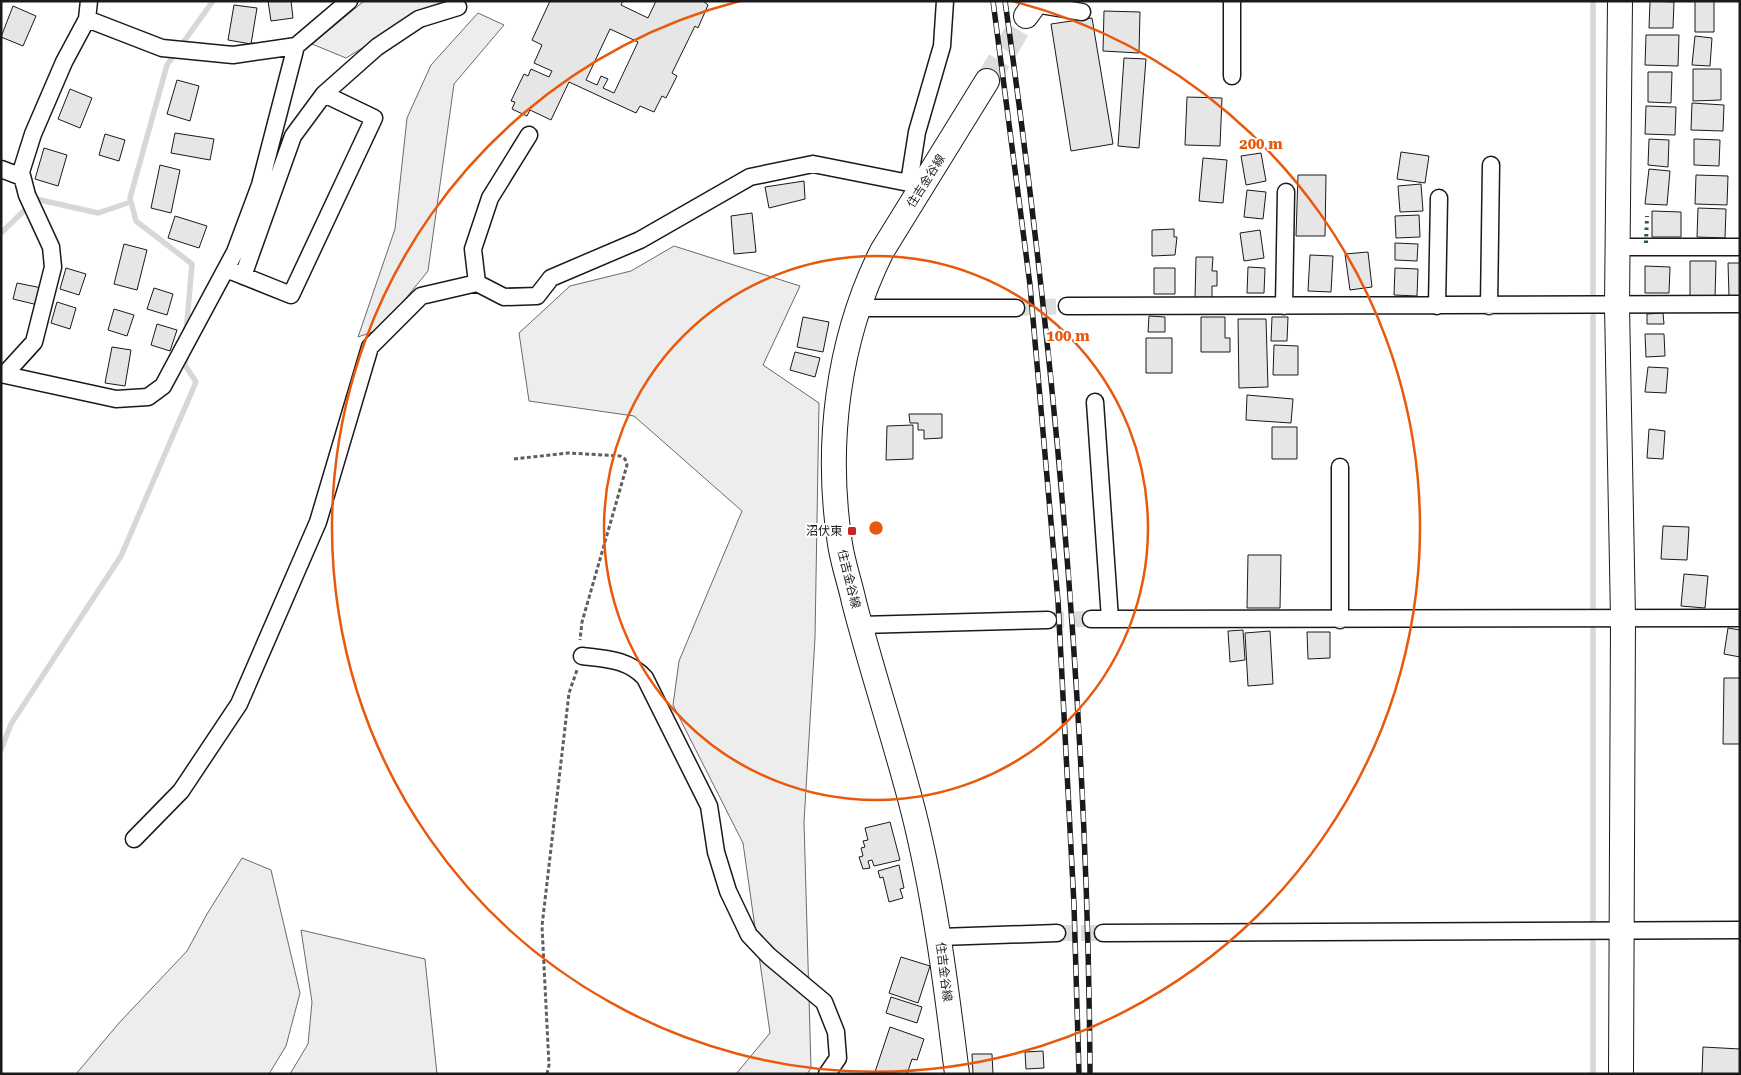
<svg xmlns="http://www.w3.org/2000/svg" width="1741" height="1075" viewBox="0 0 1741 1075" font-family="'Roboto Serif','Noto Sans JP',serif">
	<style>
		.green { fill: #ededed; stroke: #6a6a6a }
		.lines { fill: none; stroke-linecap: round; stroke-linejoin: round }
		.stream { stroke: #d7d7d7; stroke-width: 5.5 }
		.building { fill: #e6e6e6; stroke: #1a1a1a; fill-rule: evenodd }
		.street-tunnel { stroke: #ddd; stroke-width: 16; stroke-dasharray: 16 8; stroke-linecap: butt }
		.secondary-tunnel { stroke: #ddd; stroke-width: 24; stroke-dasharray: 24 12; stroke-linecap: butt }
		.street-casing { stroke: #1a1a1a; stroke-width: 19 }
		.secondary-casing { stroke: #1a1a1a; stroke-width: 26 }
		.path { stroke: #5f5f5f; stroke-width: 3; stroke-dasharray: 4 2.5; stroke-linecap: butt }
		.street { stroke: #fff; stroke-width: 16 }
		.secondary { stroke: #fff; stroke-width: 24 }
		.rail-casing { stroke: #1a1a1a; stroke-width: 5.5 }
		.rail { stroke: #fff; stroke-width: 4; stroke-dasharray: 11; stroke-linecap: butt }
		.hedge { stroke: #2b5a34; stroke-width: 4; stroke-dasharray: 2.5 4; stroke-linecap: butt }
		.ring { fill: none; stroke: #e8590c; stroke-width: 2.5 }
		.poi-dot { fill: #c62828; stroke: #fff; stroke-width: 2 }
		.labels { text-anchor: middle; stroke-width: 4; stroke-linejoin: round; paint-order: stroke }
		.street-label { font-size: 12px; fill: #1a1a1a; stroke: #fff }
		.poi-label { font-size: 12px; fill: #1a1a1a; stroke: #fff; text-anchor: end }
		.centre { fill: #e8590c; stroke: #fff; stroke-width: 2.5 }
		.ring-label { font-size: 15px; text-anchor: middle; font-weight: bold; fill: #e8590c; stroke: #fff; stroke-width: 4; stroke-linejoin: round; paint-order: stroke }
	</style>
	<rect width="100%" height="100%" fill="#fff"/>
	<path class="green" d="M364 1H460L428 8 346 58 312 44Z
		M478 13 504 25 454 84 428 271 381 329 358 337 395 229 407 118 431 65Z
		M674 246 800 286 763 365 819 403 815 638 804 822 811 1068 807 1074H736L770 1033 743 843 673 705 679 661 742 511 634 416 529 401 519 333 570 286 631 271Z
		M242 858 271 870 300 993 286 1046 269 1074H76L119 1023 187 951 207 914Z
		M301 930 425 959 437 1074H290L308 1044 312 1002Z"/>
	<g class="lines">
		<path class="stream" d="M1593 1V1074
			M1 233 36 199 98 213 131 202
			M186 333 192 264 136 221 130 198 167 65 213 1
			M1 750 11 724 121 556 196 382 185 365 186 355"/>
	</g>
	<path class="building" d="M268 1H291L293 18 271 21Z
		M550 1H623L621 5 648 18 656 1H703L708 5 698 28 695 26 672 73 677 76 666 98 662 96 654 112 640 106 636 113 569 82 551 120 530 110 527 116 512 109 515 102 511 101 524 74 528 76 531 69 549 77 552 71 534 63 542 45 532 40ZM610 29 638 42 614 93 603 88 608 79 601 76 597 85 586 80Z
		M1650 1 1674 2 1673 28H1649Z
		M1695 1H1714V32H1695Z
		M234 5 257 8 251 44 228 40Z
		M13 6 36 16 23 46 1 37Z
		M1104 11 1140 12 1139 53 1103 51Z
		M1092 18 1113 144 1071 151 1051 24Z
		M1646 35H1679L1678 66 1645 65Z
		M1695 36 1712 38 1710 66 1692 65Z
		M1124 58 1146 59 1139 148 1118 146Z
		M1693 69H1721V100L1693 101Z
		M1648 72H1672L1671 103 1648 102Z
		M177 80 199 86 190 121 167 114Z
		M70 89 92 98 80 128 58 119Z
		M1187 97 1222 98 1220 146 1185 145Z
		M1692 103 1724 105 1723 131 1691 130Z
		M1646 106 1676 107 1675 135 1645 134Z
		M175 133 214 139 210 160 171 153Z
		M105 134 125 140 119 161 99 155Z
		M1649 139 1669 140 1668 167 1648 165Z
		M1694 139 1720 140 1719 166 1694 165Z
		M44 148 67 155 58 186 35 179Z
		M1401 152 1429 156 1425 183 1397 179Z
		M1261 153 1266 181 1246 185 1241 156Z
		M1203 158 1227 160 1223 203 1199 201Z
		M160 165 180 170 171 213 151 208Z
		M1649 169 1670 171 1667 205 1645 204Z
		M1298 175H1326L1325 236H1296Z
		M1696 175 1728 176 1727 205 1695 204Z
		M804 181 805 199 769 208 765 187Z
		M1421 184 1423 211 1400 212 1398 186Z
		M1247 190 1266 192 1263 219 1244 217Z
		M1698 208 1726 209 1725 238 1697 237Z
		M1652 211 1681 212V237H1652Z
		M752 213 756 252 734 254 731 216Z
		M1419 215 1420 237 1396 238 1395 216Z
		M175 216 207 226 199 248 168 238Z
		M1174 229V237H1177L1175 255 1152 256V230Z
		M1260 230 1264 258 1244 261 1240 233Z
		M1395 243 1418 244 1417 261 1395 260Z
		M124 244 147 250 137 290 114 284Z
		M1368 252 1372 287 1350 290 1345 254Z
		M1310 255 1333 256 1331 292 1308 291Z
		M1196 257H1213L1212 271H1217V286H1212V299L1195 298Z
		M1690 261H1716L1715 298 1690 299Z
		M1728 263H1740V296H1729Z
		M1645 266 1670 267 1669 293H1645Z
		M1248 267 1265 268 1264 293H1247Z
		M66 268 86 274 79 295 60 289Z
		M1154 268H1175V294H1154Z
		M1395 268 1418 269 1417 296 1394 295Z
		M17 283 42 288 38 305 13 299Z
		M154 288 173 294 167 315 147 309Z
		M57 302 76 308 70 329 51 323Z
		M114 309 134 315 127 336 108 330Z
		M1663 313 1664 324H1647V314Z
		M1149 316 1165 317V332H1148Z
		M803 317 829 322 823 352 797 347Z
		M1201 317H1225V338H1230V352H1201Z
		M1272 317H1288L1287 341H1271Z
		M1238 319H1266L1268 387 1239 388Z
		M157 324 177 330 170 351 151 345Z
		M1645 334H1664L1665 356 1646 357Z
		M1146 338H1172V373H1146Z
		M1274 345 1298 346V375H1273Z
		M112 347 131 350 125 386 105 383Z
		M795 352 820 358 815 377 790 370Z
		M1648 367 1668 368 1666 393 1645 392Z
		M1247 395 1293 399 1291 423 1246 420Z
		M909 414H942V438L924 439V430H918V423H910Z
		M913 425V459L886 460 887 426Z
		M1272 427H1297V459H1272Z
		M1649 429 1665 431 1663 459 1647 458Z
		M1663 526 1689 527 1687 560 1661 559Z
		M1248 555H1281L1280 608H1247Z
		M1684 574 1708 576 1705 608 1681 606Z
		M1728 628 1740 630V657L1724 654Z
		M1243 630 1245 660 1230 662 1228 631Z
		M1270 631 1273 684 1248 686 1245 633Z
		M1307 632H1330V658L1308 659Z
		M1724 678H1740V744H1723Z
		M890 822 900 860 874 866 872 860 868 861 870 868 863 869 859 857 863 856 861 848 865 847 863 841 868 840 865 828Z
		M899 865 904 888 900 889 903 898 889 902 883 877 880 878 878 871Z
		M901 957 930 966 918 1003 889 993Z
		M891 997 922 1007 917 1023 886 1013Z
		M890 1027 924 1039 917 1060 912 1059 907 1074 875 1072Z
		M1703 1047 1740 1049V1074H1702Z
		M1043 1051 1044 1068 1026 1069 1025 1052Z
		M972 1054H992L993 1074H973Z"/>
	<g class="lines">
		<path class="street-tunnel" d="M1016 308 1067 306
			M1048 620 1091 619
			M1057 933H1103"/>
		<path class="secondary-tunnel" d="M987 81 1026 16"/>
		<defs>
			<path id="street" d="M1232 1V76
				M1035 4 1082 12
				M87 19 162 48 233 55 296 46 349 1
				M324 94 377 47 419 19 458 7
				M529 135 490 198 473 249 477 283 504 297 537 296 551 278 640 240 750 177 813 164 909 183
				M1 169 22 177
				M917 188 909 183 917 132 942 46 945 1
				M1617 247H1740
				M226 269 291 295 374 118 324 94 293 136 243 276
				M1067 306 1740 304
				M1284 306 1286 192
				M1437 306 1439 198
				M1489 306 1491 165
				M859 308H1016
				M1 374 116 399 148 397 163 386 235 252 260 185 296 46
				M5 374 34 342 53 267 51 247 27 195 21 172 33 134 64 62 87 19 89 1
				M1095 402 1110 619
				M1091 619 1740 618
				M1340 620V467
				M860 625 1048 620
				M582 656C606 659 628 659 645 678L709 806 716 852 728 891 749 935 769 956 824 1002 836 1032 838 1058 827 1074
				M134 839 181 791 239 704 318 522 370 347 421 296 477 283
				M1103 933 1740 930
				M940 937 1057 933"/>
			<path id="secondary" d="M1620 1 1617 306 1623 618 1621 1074
				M1026 16 1037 1
				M957 1074C946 985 935 897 913 810 895 740 872 672 854 602 850 583 843 564 840 544 825 446 837 341 882 251L987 81"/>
		</defs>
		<use href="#street" class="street-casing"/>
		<use href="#secondary" class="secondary-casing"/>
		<path class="path" d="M514 459 568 453 620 456 625 459 627 465 582 622 580 640
			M547 1074 549 1065 542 926 569 693 577 670"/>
		<use href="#street" class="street"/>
		<use href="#secondary" class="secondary"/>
		<defs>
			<path id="rail" d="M993 1 1030 285 1058 601 1074 905 1079 1074
				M1005 1C1055 357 1088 715 1090 1074"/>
		</defs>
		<use href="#rail" class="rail-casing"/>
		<use href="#rail" class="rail"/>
		<path class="hedge" d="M1646 243 1647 216"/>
	</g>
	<g class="ring">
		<circle cx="876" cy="528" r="272"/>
		<path d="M1012 1A544 544 0 1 1 740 1"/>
	</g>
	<rect class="poi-dot" x="847" y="526" width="10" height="10" rx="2.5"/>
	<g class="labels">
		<g class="street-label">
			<text transform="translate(926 181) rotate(-58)" y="4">住吉金谷線</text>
			<text transform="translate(849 579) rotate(76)" y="4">住吉金谷線</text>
			<text transform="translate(944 972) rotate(83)" y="4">住吉金谷線</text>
		</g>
		<g class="poi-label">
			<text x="842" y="535">沼伏東</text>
		</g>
	</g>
	<circle cx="876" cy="528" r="8" class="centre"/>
	<g class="ring-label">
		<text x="1261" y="149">200 m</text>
		<text x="1068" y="341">100 m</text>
	</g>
	<rect width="1741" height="1075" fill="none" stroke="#1a1a1a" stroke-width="5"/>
</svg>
